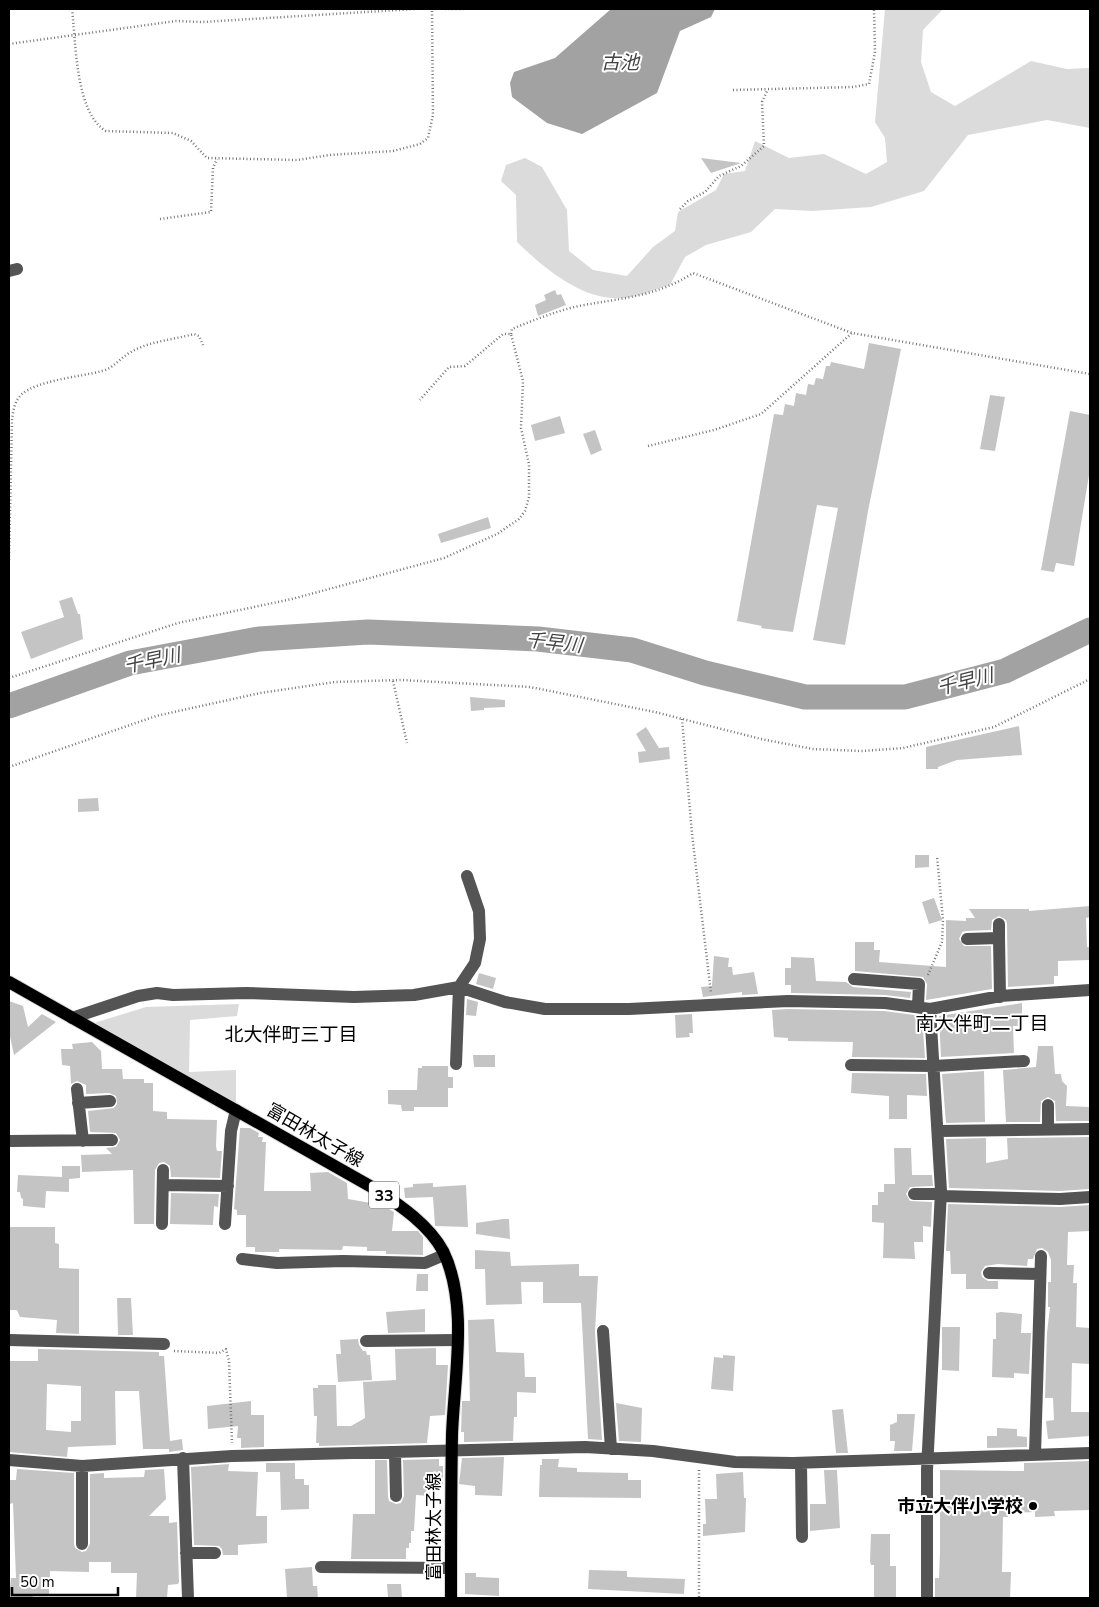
<svg xmlns="http://www.w3.org/2000/svg" width="1099" height="1607" viewBox="0 0 1099 1607" font-family="'Nunito Sans','Noto Sans JP',sans-serif">
	<style>
		.green { fill: #dbdbdb }
		.water { fill: #a2a2a2 }
		.lines { fill: none; stroke-linecap: round; stroke-linejoin: round }
		.river { stroke: #a2a2a2; stroke-width: 25 }
		.building { fill: #c4c4c4; fill-rule: evenodd }
		.major-casing { stroke: #dbdbdb; stroke-width: 14 }
		.path { stroke: #767676; stroke-width: 2.5; stroke-dasharray: 1 2.5; stroke-linecap: butt }
		.minor { stroke: #545454; stroke-width: 12 }
		.major { stroke: #000; stroke-width: 12 }
		.poi-dot { fill: #000; stroke: #fff; stroke-width: 2 }
		.labels { text-anchor: middle; stroke-width: 4; stroke-linejoin: round; paint-order: stroke }
		.shield { fill: #fff; stroke: #4c4c4c; stroke-width: 1 }
		.shield-label { font-size: 16px; font-weight: bold; fill: #000 }
		.street-label { font-size: 18px; fill: #000; stroke: #fff }
		.poi-label { font-size: 18px; font-weight: bold; fill: #000; stroke: #fff; text-anchor: end }
		.water-label { font-size: 19px; font-style: italic; fill: #434343; stroke: #fff }
		.neighbourhood-label { font-size: 19px; fill: #000; stroke: #fff }
	</style>
	<rect width="100%" height="100%" fill="#fff"/>
	<path class="green" d="M885 9H943L923 30 921 62 931 92 955 106 1031 61 1067 69 1090 68V128L1047 120 968 135 924 191 871 207 812 211 775 209 751 232 706 245 685 257 670 285C655 289 639 297 624 298 583 302 544 268 517 242L516 195 501 181 506 165 525 158 542 167 567 210 569 251 593 270 627 276 653 247 675 231 678 212 716 190 724 174 745 171 755 141 789 158 824 154 866 174 887 162 885 138 875 122Z
		M239 1004 237 1016 190 1020 189 1072 236 1070V1103L94 1023 146 1007Z"/>
	<path class="water" d="M611 9H715L711 17 680 31 657 93 582 134 547 123 512 97 510 83 514 72 555 58Z"/>
	<g class="lines">
		<path class="river" d="M9 706 130 663 259 639 368 632 538 639 632 650 705 673 805 697H905L1005 671 1090 630"/>
	</g>
	<path class="building" d="M701 158 741 163 711 173Z
		M555 290 557 295 561 294 566 305 538 316 535 305 546 300 544 295Z
		M869 343 901 349 868 511 845 645 813 640 838 508 817 505 793 632 761 628 762 626 737 621 774 414 783 415 785 404 794 406 796 393 806 395 808 384 814 385 816 378 823 379 826 366H830L831 362 864 369Z
		M990 395 1005 397 995 451 980 449Z
		M1070 411 1090 415V469L1074 566 1056 563 1054 572 1041 570Z
		M560 416 565 433 535 441 531 425Z
		M595 430 602 450 591 455 583 434Z
		M488 517 491 528 441 543 438 534Z
		M72 597 78 614H80L83 639 31 659 21 632 64 617 59 601Z
		M470 697 505 700V707L484 708V710L471 711Z
		M1019 726 1022 755 957 760 938 767V769H926V747Z
		M646 727 659 748 669 747 670 759 639 763 638 752 646 751 636 734Z
		M98 798 99 811 78 812V799Z
		M915 855H929V867L915 868Z
		M934 898 942 920 929 924 922 902Z
		M1090 906V917L1086 918 1087 947H1090V960L1058 961V976H1054V984L1008 987 1007 924 1006 920 999 916 992 920 991 930 966 931 962 932 959 939 964 946H991L992 989 926 1000 927 984 923 977 855 971V942H874V950H880L879 962 946 967V920L966 921V918H975L969 909H1029V911Z
		M714 956 729 958 728 967H732L733 975 754 972 758 994 742 995V992L703 997 701 987 712 986Z
		M791 957 814 958 816 981 846 982 853 987 911 992 910 998 885 995 791 993V985H785V968H791Z
		M479 973 496 978 493 989 476 984Z
		M467 999 478 1002 476 1016 466 1015Z
		M9 1001 23 1006 28 1027 42 1014 56 1022 14 1055 9 1032Z
		M1022 1003V1026H1013L1014 1053 941 1057 939 1016Z
		M788 1009 884 1011 922 1016 925 1058 852 1057 853 1042 788 1041V1038L774 1037 772 1010Z
		M692 1014 693 1033H689L690 1037 676 1038 675 1015Z
		M92 1042 101 1051 102 1069H122L123 1079H144V1083H153V1111L167 1112V1119L217 1120 216 1146 217 1151H222L220 1178 171 1177 170 1166 164 1162 159 1163 155 1170 154 1224H134L133 1170 82 1172 81 1155 112 1154 106 1148 116 1147 120 1140 116 1133 90 1132 88 1111 114 1108 117 1104 116 1096 109 1093 86 1094V1085L77 1081 71 1084 70 1066 62 1065 61 1049H73L72 1044Z
		M1038 1046H1053L1055 1074H1061L1062 1081 1067 1086 1066 1106 1090 1107V1121H1056L1055 1101 1048 1097 1041 1101 1040 1122H1006L1003 1070 1036 1067Z
		M473 1055H495V1067H474Z
		M422 1066H448V1077H453V1088H448V1107H414V1111H402L401 1105 388 1104V1090H417L418 1068H422Z
		M984 1071 985 1122 946 1123 942 1074Z
		M852 1073 926 1074 927 1096 907 1095V1119H889V1096L851 1093Z
		M240 1128H250L259 1133 258 1137H263L262 1142H266L264 1191H311L310 1173 328 1172 347 1183 348 1199 382 1205 394 1212 392 1231H418L423 1237V1255L386 1254V1251H367V1247L343 1246 342 1250 279 1249V1252H255V1247H246V1215H237V1210L234 1209Z
		M1090 1137V1189L1060 1191 949 1188 946 1139 986 1138V1163L1008 1159 1007 1138Z
		M894 1148H911L912 1175H932L933 1186 910 1187 906 1194 910 1201 932 1202 931 1227 923 1226V1242H914L915 1259 883 1258 884 1223 872 1222V1205H878V1192H884V1184H895Z
		M62 1166H80V1178L69 1179V1192L46 1191 45 1208 23 1206V1199L21 1198 20 1192H17L18 1175 62 1177Z
		M433 1183V1187L466 1185 468 1227 435 1226 433 1197 405 1198 404 1188 413 1187V1184Z
		M171 1193 219 1194 218 1207 214 1206 213 1225 170 1224Z
		M948 1204 1060 1207 1090 1205V1231L1068 1232 1067 1265H1074L1073 1283H1077L1076 1327 1090 1328V1364L1072 1363 1071 1412H1090V1436L1048 1439 1046 1421 1054 1420 1053 1398H1045L1047 1333 1050 1307H1048V1282H1051V1260L1048 1252 1042 1248 1037 1249 1033 1259H1028L1027 1266 998 1264 985 1266 981 1272 982 1277 988 1281H998V1289H966V1274H951L950 1251H946Z
		M503 1219H509L510 1239 476 1234V1223Z
		M9 1227H55V1243L59 1244V1268L79 1269V1334L56 1333 57 1320 20 1317 17 1310H9Z
		M475 1250 510 1252 511 1266 579 1264V1276H598L595 1332 602 1440 588 1439 581 1303H543V1282H521L522 1304 486 1305 485 1269H475Z
		M417 1274H428V1291H416Z
		M117 1298H131L133 1335H118Z
		M425 1309V1332L388 1333 386 1312Z
		M1001 1312 1022 1314 1021 1333H1031L1029 1374 1014 1373V1378L992 1377 993 1339H996V1313Z
		M494 1319 496 1352 524 1353 525 1377H536V1393L517 1392V1417H514L513 1441 464 1442V1432H461L462 1401H470L468 1320Z
		M942 1327H960L959 1371 942 1370Z
		M358 1339 359 1345 363 1351H366L367 1355H370L372 1380 338 1382 336 1354H341L340 1340Z
		M436 1348V1365H448L445 1415 430 1416 427 1443 319 1446V1443H316L317 1416H314L313 1388H318V1385H336L337 1426H351L365 1418 363 1382 396 1380 395 1349Z
		M38 1349 159 1352V1356H164L170 1441 182 1439 183 1450 169 1452V1449H143L139 1391H115L116 1445 68 1447 67 1457 9 1452V1361H38ZM47 1384 81 1386V1421H71V1432L46 1430Z
		M723 1355 735 1356 733 1391 711 1389 714 1357 723 1358Z
		M251 1401V1415H264V1447L241 1448V1438H237L238 1426 208 1429 207 1406Z
		M616 1403 642 1408 641 1442 619 1441Z
		M843 1409 848 1453H836L832 1410Z
		M897 1414H915L912 1451H894L895 1441H890V1425L897 1422Z
		M997 1428 1017 1429V1436L1027 1437V1447L987 1448V1436H997Z
		M504 1457 502 1496 475 1495V1486L459 1484 462 1458Z
		M439 1459V1466H443V1484H430V1496L416 1495 414 1531H411V1543H409V1548H406V1559H351L353 1514H375V1460H387L388 1497 389 1501 396 1504 401 1503 404 1496 403 1460Z
		M542 1459H559L558 1467 577 1468V1472L628 1473V1480H641V1498L539 1497 540 1465H542Z
		M1090 1461V1510L1054 1511 1055 1516 1035 1517V1512L1008 1513V1517H1003L1002 1572H1011L1010 1598H935V1578H939L940 1552V1470L1024 1471V1463Z
		M266 1463H295V1479H304V1485H309V1509L281 1510 280 1472H266Z
		M229 1464 228 1471 258 1472 256 1516H267V1543L238 1545V1555H223L222 1549 219 1546 194 1545 191 1467Z
		M17 1469 74 1473V1544L75 1548 82 1552 86 1551 90 1544V1474L104 1473V1478L144 1477 145 1470 164 1469 166 1499 149 1516H169V1523L177 1522 179 1582 178 1584 168 1585 167 1598H136L137 1573H111V1562H89V1572L50 1571 49 1594H33V1598H9L11 1578H16L13 1503 10 1504 9 1480H16Z
		M824 1470H837L840 1528 810 1531V1504H826Z
		M743 1472 744 1498H746L745 1532 703 1536V1524H706L705 1499H717L716 1474Z
		M871 1534H890V1566H896V1598H874V1565H871L870 1561Z
		M312 1567 313 1586H317L318 1598H287L285 1569Z
		M589 1570 627 1571V1577L685 1579 684 1594 588 1589Z
		M465 1573H476V1577L499 1578V1596L465 1594Z
		M387 1584H401L402 1598H388Z"/>
	<g class="lines">
		<defs>
			<path id="major" d="M9 982 377 1190C401 1206 429 1225 443 1251 469 1304 454 1378 452 1435 451 1489 451 1544 451 1598"/>
		</defs>
		<use href="#major" class="major-casing"/>
		<path class="path" d="M72 9C76 41 75 113 106 131L173 133 191 141 207 158 297 160 330 155 393 151 420 144 428 138 433 115 432 9
			M445 9H464
			M9 44 176 21 202 22 415 9
			M733 90 853 87 869 84 875 52 874 9
			M680 209 688 201 705 192 719 176 741 166 764 146 762 102 767 91
			M160 219 211 212 213 168 217 159
			M511 334 512 329C534 320 556 311 579 306 621 298 656 297 693 273L852 333 1090 374
			M648 446 714 430 761 414 852 333
			M9 560 12 420C13 412 14 402 21 395 37 380 80 377 102 371 114 368 120 358 131 352 150 341 172 340 194 334L199 336 203 345
			M9 678 178 623 292 599 444 558 497 534 519 519 525 511 529 497V464L521 428 523 381 511 334H503L465 366 449 367 420 400
			M393 681 407 743
			M682 719 692 834 711 993
			M9 767 156 716 260 693 335 682 401 680 530 687 655 712 761 739 813 749 861 751 903 748 994 727 1090 679
			M928 975 942 942 943 920 937 856
			M174 1351 219 1353 226 1349 229 1361 232 1443
			M699 1470V1598"/>
		<path class="minor" d="M9 271 17 269
			M999 924V938
			M967 939 999 938 1000 997
			M854 979 919 984 918 1006
			M72 1018 138 996 157 993 173 995 246 993 354 997 414 995 459 987 505 1002 545 1009H629L788 1001 885 1003 930 1009 1001 996 1090 990
			M456 1064 459 987 475 963 480 939 479 911 467 876
			M851 1065 934 1066 1024 1061
			M77 1089 83 1141
			M78 1103 110 1101
			M1048 1128V1105
			M938 1131 1090 1129
			M9 1141 112 1140
			M163 1185 228 1186
			M914 1194H941
			M941 1196 1060 1199 1090 1197
			M162 1224 163 1170
			M225 1224 231 1131 236 1110
			M242 1259 277 1263 343 1261 425 1263 444 1255
			M989 1273 1040 1274
			M603 1331 611 1449
			M9 1340 164 1344
			M366 1341 457 1340
			M395 1453 396 1496
			M1035 1454 1041 1256
			M183 1458 188 1598
			M9 1460 82 1466 232 1456 585 1447 653 1451 735 1462 793 1463 1090 1453
			M801 1463 802 1537
			M82 1544V1466
			M186 1553H215
			M321 1567 451 1568
			M927 1598V1470L941 1191 930 1009"/>
		<use href="#major" class="major"/>
	</g>
	<circle class="poi-dot" cx="1033" cy="1506" r="5"/>
	<g class="labels">
		<rect class="shield" x="369" y="1181.5" width="30" height="27" rx="4"/>
		<g class="shield-label">
			<text x="384" y="1201">33</text>
		</g>
		<g class="street-label">
			<text transform="translate(315 1135) rotate(30)" y="6">富田林太子線</text>
			<text transform="translate(434 1527) rotate(-90)" y="6">富田林太子線</text>
		</g>
		<g class="poi-label">
			<text x="1023" y="1512">市立大伴小学校</text>
		</g>
		<g class="water-label">
			<text x="620" y="69">古池</text>
			<text transform="translate(554 642) rotate(6)" y="7">千早川</text>
			<text transform="translate(152 660) rotate(-12)" y="7">千早川</text>
			<text transform="translate(965 681) rotate(-14)" y="7">千早川</text>
		</g>
		<g class="neighbourhood-label">
			<text x="982" y="1030">南大伴町二丁目</text>
			<text x="291" y="1041">北大伴町三丁目</text>
		</g>
	</g>
	<rect width="1099" height="1607" fill="none" stroke="#000000" stroke-width="20"/>
	<path d="M12 1587v8h106v-8" fill="none" stroke="#000000" stroke-width="2.5"/>
	<text x="20" y="1587" font-size="15" fill="#000000" stroke="#ffffff" stroke-width="4" paint-order="stroke">50 m</text>
</svg>
